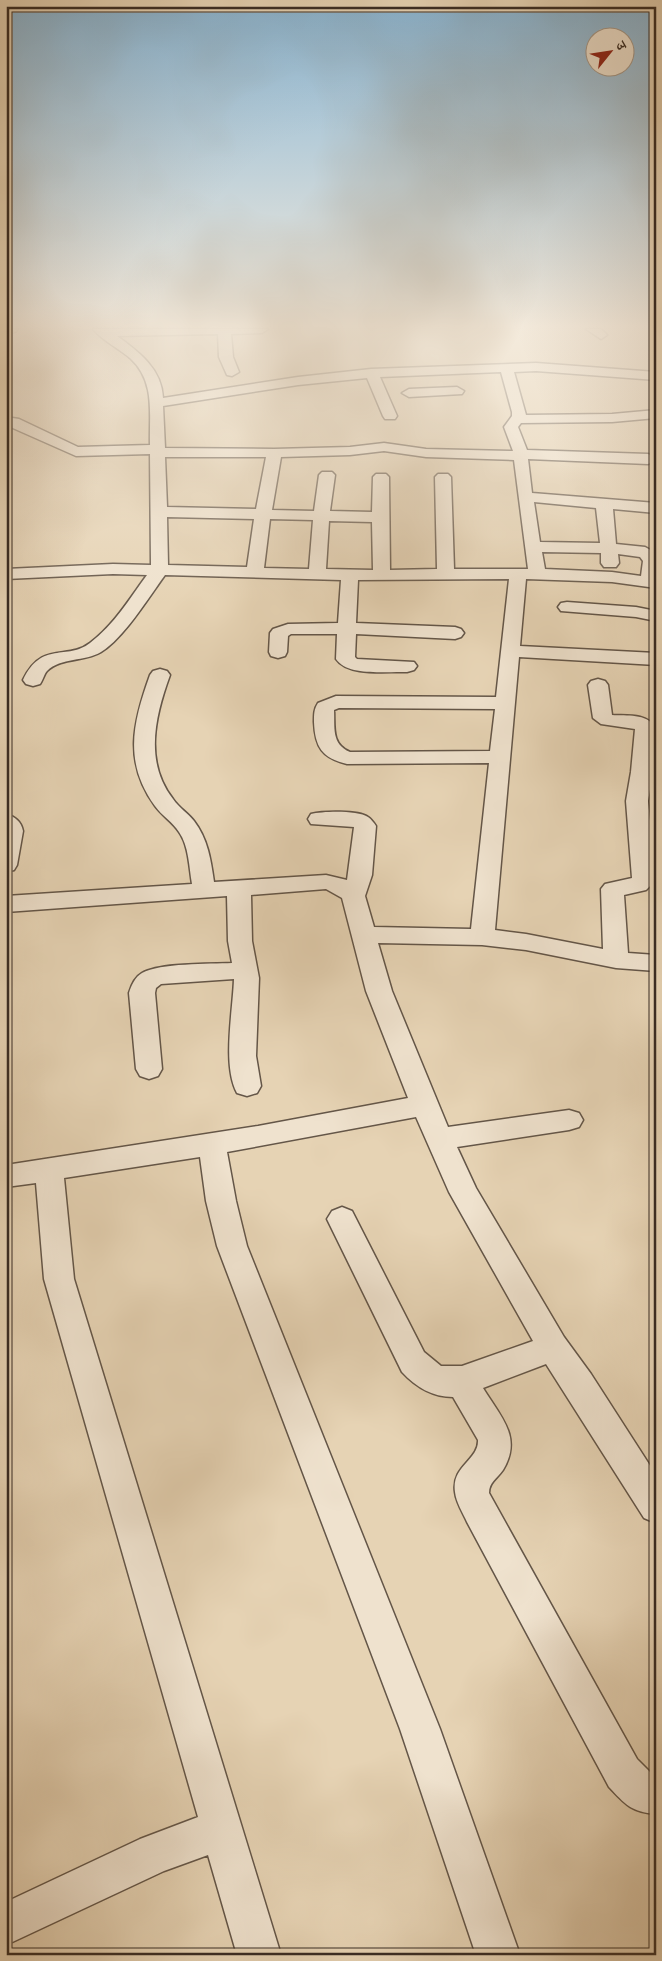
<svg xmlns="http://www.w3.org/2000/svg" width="662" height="1961" viewBox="0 0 662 1961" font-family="'Sorts Mill Goudy','Noto Serif Devanagari',serif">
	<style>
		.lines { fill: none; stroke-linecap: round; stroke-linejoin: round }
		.minor-casing { stroke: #645648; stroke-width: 3 }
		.highway-casing { stroke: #392c24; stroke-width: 2 }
		.minor { fill: #efe2ce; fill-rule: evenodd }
		.highway { fill: #e3ba7a; fill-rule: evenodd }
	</style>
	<rect width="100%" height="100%" fill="#e6d3b4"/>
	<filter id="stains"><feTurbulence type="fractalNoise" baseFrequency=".004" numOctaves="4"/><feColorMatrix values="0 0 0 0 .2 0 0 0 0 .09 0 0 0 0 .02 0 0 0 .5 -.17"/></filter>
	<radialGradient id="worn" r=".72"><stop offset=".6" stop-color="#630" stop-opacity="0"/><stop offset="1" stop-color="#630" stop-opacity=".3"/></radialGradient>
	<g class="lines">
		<defs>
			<path id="minor" d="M93 329H268L262 333 231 334 233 357 239 372 232 376 227 375 219 357 218 334 117 336C139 352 162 369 163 398L298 377 371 369 536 363 656 372V380L536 371 514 372 526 415 612 414 656 410V418L612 422 521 423 518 427 527 450 648 454 653 456 656 459 653 462 648 464 528 459 532 493 656 503V513L613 509 616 544 645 547 656 553V588L612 582 526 579 520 646 656 653V665L519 657 495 930 526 934 603 949 601 889 605 884 632 878 626 801 631 772 635 729 601 724 593 718 588 685 591 681 598 679 605 681 608 685 612 715C627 716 646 713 655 727L653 772 648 801 656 880 646 890 624 895 628 953 656 955V971L616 968 526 950 482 945 378 943 392 991 448 1127 569 1110 579 1113 583 1120 579 1127 569 1130 457 1147 476 1188 564 1337 591 1374 656 1475V1523L644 1518 546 1364 483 1388C500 1416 523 1437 503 1470 497 1479 489 1482 489 1493L637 1759 651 1773 656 1774V1814C631 1812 625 1804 609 1787L467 1522C463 1513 456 1502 455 1492 451 1466 479 1460 478 1440L453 1397C432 1397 416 1387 402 1372L327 1219 332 1211 342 1207 352 1211 424 1352 441 1366H462L533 1341 449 1192 416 1117 227 1152 236 1201 247 1246 440 1729 520 1955H476L400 1729 217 1246 206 1201 200 1157 64 1178 74 1279 281 1955H237L208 1855 164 1871 6 1945V1902L140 1839 198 1817 44 1279 36 1183 6 1187V1165L258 1126 408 1098 366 991 342 898 326 889 251 895 252 941 259 978 256 1056 261 1086 257 1093 247 1096 237 1093C222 1066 233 1010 234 979L161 984 156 988 155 993 162 1069 158 1076 149 1079 140 1076 136 1069 129 993C131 986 135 977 142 973 160 963 209 964 232 963L228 941 227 896 6 912V896L192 884C189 867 189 846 179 832 173 822 162 816 155 806 123 762 133 722 150 675L153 671 160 669 167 671 170 675C155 716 144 762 173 799 179 808 188 813 194 821 208 839 211 861 214 882L326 875 347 880 354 827 311 824 308 819 311 814C323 811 358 810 368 817 371 819 374 823 376 826L372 875 365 896 374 927 471 929 489 763 347 764C322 758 315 747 314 722 314 714 314 709 318 703L336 696 496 697 509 579 358 580 356 623 455 627 461 629 464 633 461 637 455 639 356 634 355 657 357 659 414 662 417 666 414 670 407 672C387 671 348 677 336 659L337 634H291L288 636 287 652 285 656 278 658 271 656 269 652 270 633 273 629 288 624 338 623 341 580 165 575C149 597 123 639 101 652 85 662 61 657 47 671 44 674 43 680 40 684L33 686 26 684 23 680C42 640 67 661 90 643 114 625 130 598 147 575L113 574 6 579V569L113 564 151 565 150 454 76 456 6 425V417L19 419 78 447 150 445C149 413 156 382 130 358 118 348 103 341 93 329ZM501 372 512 412V416L504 427 513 451 426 449 384 443 350 447 274 449 165 448 163 406 298 385 367 378 383 416 385 419H395L397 416 380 377ZM384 451 426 457 514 460 528 569H454L451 477 448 474H438L435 477 437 569 390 570 389 477 386 474H376L373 477 372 512 330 511 335 475 332 472H322L319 475 314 511 272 510 281 457 350 455ZM165 457H266L256 509 167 507ZM534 502 596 508 600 543 540 542ZM167 517 254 519 247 567 168 565ZM270 519 313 520 309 569 264 568ZM329 521 372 522 373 570 326 569ZM542 552 601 553V563L604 567H616L619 563 618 554 640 557 643 561 641 576 612 572 545 569ZM339 708 495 709 490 751 350 752C331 744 335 727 334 710Z
				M586 329H601L607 335 601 339Z
				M457 387 464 391 462 394 409 397 402 393 409 389Z
				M567 602 636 607 656 611V621L636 617 561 611 558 607 561 603Z
				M6 814C15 817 21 821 23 831L17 865 14 870 6 872Z"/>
			<path id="highway" d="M6 329H18L16 332 6 334Z"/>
		</defs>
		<use href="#minor" class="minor-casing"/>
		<use href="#highway" class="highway-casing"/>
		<use href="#minor" class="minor"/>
		<use href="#highway" class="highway"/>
	</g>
	<linearGradient id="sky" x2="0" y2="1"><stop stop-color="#88b5d4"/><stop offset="0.54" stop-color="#f4ebdd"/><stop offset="1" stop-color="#f4ebdd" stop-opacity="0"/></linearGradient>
	<rect width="662" height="604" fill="url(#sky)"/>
	<rect width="662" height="1961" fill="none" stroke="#e6d3b4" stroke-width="25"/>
	<rect x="8" y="8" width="647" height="1946" fill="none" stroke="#392c24" stroke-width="2.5"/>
	<rect x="12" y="12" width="637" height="1936" fill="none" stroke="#392c24"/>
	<g transform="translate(610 52) rotate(60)"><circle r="24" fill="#efe2ce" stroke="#a6998a"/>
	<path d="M0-4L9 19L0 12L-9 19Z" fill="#8f2418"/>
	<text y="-8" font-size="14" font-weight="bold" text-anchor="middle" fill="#392c24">उ</text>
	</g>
	<rect width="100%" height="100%" filter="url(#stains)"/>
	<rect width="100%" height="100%" fill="url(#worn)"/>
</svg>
